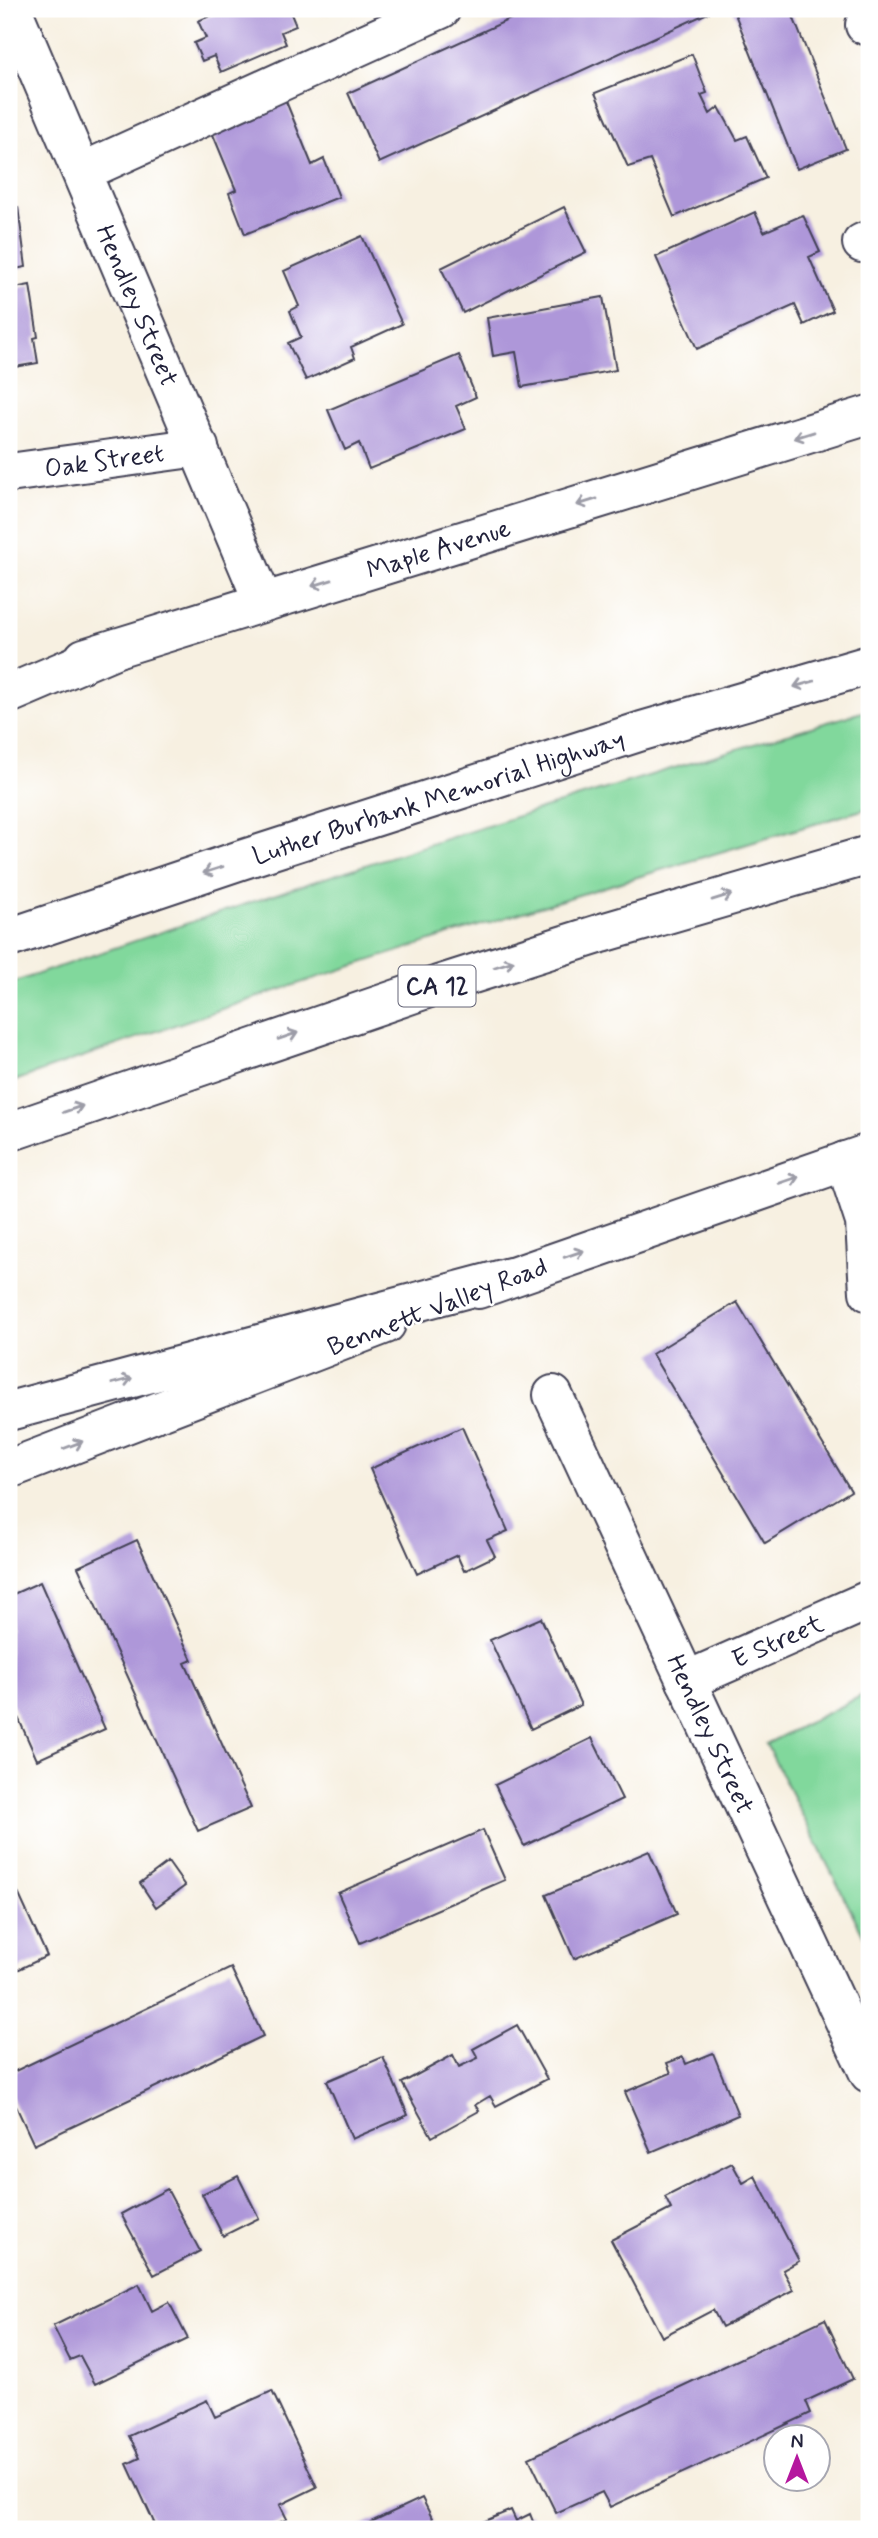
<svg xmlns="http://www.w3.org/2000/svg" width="878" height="2538" viewBox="0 0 878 2538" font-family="Mynerve,sans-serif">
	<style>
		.green { fill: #81d89c; stroke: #527d6c; stroke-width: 2 }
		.building { fill: #ae97d9 }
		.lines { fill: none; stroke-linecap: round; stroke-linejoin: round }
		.minor-casing { stroke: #424154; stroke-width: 42 }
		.major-casing { stroke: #424154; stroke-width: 42 }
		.highway-casing { stroke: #424154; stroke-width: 42 }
		.minor { stroke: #fff; stroke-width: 38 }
		.major { stroke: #fff; stroke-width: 38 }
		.highway { stroke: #fff; stroke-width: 38 }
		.oneway { stroke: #9c9ca7 }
		.labels { text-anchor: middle; stroke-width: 5; stroke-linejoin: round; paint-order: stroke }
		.shield { fill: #fff; stroke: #646476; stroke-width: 2 }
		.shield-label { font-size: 24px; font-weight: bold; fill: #22223b }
		.street-label { font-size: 26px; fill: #22223b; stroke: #fff }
	</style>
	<rect width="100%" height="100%" fill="#fff"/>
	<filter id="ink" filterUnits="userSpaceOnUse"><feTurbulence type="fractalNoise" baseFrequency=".0143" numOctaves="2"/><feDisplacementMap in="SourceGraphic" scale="14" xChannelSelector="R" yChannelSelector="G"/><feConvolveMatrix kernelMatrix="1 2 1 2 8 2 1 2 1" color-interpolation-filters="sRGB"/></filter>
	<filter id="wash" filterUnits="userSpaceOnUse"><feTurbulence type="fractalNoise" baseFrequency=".00686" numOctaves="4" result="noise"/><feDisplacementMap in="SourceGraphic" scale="28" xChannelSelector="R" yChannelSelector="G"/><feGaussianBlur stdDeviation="1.57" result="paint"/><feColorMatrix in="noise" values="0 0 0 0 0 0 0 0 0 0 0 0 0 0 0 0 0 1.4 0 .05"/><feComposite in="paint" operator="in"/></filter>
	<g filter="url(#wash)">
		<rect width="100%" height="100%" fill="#f7f0e1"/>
		<path class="green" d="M869 710V808C580 893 292 981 9 1083V984C293 886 580 794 869 710Z
			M869 1692V1946L766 1744Z"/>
		<g id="blocks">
			<path class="building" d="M226 9H289L296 26 281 32 286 44 221 72 214 56 202 61 194 43 206 38 198 21Z
				M532 9H709L710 12 379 163 348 93Z
				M733 9H790L846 149 797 169Z
				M692 54 707 93 701 95 710 114 719 107 737 140 747 136 766 178 674 217 650 160 628 167 595 93Z
				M283 94 312 165 324 159 339 197 245 234 229 193 236 190 209 125Z
				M18 207 26 267 9 270V208Z
				M564 207 586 252 463 313 441 268Z
				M755 212 764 232 803 215 820 252 809 257 833 311 804 325 795 305 697 349 656 257Z
				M362 236 402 324 351 347 355 358 306 380 288 343 301 337 290 311 299 306 284 271Z
				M30 285 38 337 34 338 38 363 9 368V289Z
				M603 297 616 370 522 387 516 352 493 356 487 318Z
				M459 355 476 397 456 406 466 429 369 469 359 443 345 450 328 410Z
				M737 1302 851 1491 765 1543 652 1354Z
				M462 1427 508 1531 487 1540 495 1556 464 1571 457 1555 417 1574 370 1469Z
				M137 1540 192 1660 185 1663 251 1808 198 1831 78 1567Z
				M40 1582 105 1729 37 1760 9 1697V1596Z
				M541 1618 581 1705 531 1729 490 1640Z
				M592 1738 622 1799 524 1846 495 1785Z
				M483 1830 505 1880 360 1943 338 1893Z
				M649 1851 677 1914 574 1959 546 1895Z
				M168 1862 185 1886 156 1907 140 1883Z
				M9 1873 47 1956 9 1974Z
				M231 1968 263 2036 34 2145 9 2091V2074Z
				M517 2025 547 2079 496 2106 490 2096 475 2105 479 2111 432 2137 402 2083 453 2055 459 2067 478 2058 473 2049Z
				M713 2053 738 2115 651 2152 625 2092 671 2073 667 2063 683 2057 686 2064Z
				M383 2057 408 2115 352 2139 327 2081Z
				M732 2163 743 2183 755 2176 799 2261 783 2270 794 2290 722 2327 713 2310 662 2337 611 2240 671 2209 665 2197Z
				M238 2176 259 2218 223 2236 202 2194Z
				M167 2189 200 2251 154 2275 121 2214Z
				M139 2284 152 2311 169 2302 188 2339 95 2384 80 2356 70 2360 53 2326Z
				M825 2319 853 2379 806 2401 811 2413 610 2507 602 2492 556 2513 529 2458Z
				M272 2391 317 2487 280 2505 287 2519 265 2529H157L127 2464 140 2458 129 2436 207 2400 215 2417Z
				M422 2498 434 2522 419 2529H356Z
				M511 2510 516 2521 530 2514 536 2529H466Z"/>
		</g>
	</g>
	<g filter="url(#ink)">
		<use href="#blocks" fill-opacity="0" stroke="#424154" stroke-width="2"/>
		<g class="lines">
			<defs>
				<g id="minor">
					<path id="s1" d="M12 9 263 601"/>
					<path d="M865 25 869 23"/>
					<path d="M82 172 441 9"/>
					<path d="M862 243 869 240"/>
					<path id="s2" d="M9 473 199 447"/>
					<path d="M845 1161 865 1222 869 1292"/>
					<path id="s3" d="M553 1395 869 2073"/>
					<path id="s4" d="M686 1681 869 1600"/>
				</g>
				<g id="major">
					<path id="s5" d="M84 658 869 415"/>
					<path d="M478 1289 869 1153"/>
					<path d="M9 1469 386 1324"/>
				</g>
				<g id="highway">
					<path d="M9 694 117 648"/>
					<path id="s6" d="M9 938 241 860 642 731 869 665"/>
					<path d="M9 1132 438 985 602 933 869 855"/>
					<path d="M9 1411 510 1277"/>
				</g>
			</defs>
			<use href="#minor" class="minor-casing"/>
			<use href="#major" class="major-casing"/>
			<use href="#highway" class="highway-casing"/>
			<use href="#minor" class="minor"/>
			<use href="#major" class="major"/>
			<use href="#highway" class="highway"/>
		</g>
		<defs><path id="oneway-shaft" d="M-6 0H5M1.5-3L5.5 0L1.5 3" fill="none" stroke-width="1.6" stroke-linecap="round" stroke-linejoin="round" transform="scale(1.75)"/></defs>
		<g class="oneway">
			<use href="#oneway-shaft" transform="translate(804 435) rotate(163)"/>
			<use href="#oneway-shaft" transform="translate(587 502) rotate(163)"/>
			<use href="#oneway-shaft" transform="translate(322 583) rotate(163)"/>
			<use href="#oneway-shaft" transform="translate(804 684) rotate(164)"/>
			<use href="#oneway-shaft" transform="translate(213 870) rotate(162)"/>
			<use href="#oneway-shaft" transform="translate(722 897) rotate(-17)"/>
			<use href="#oneway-shaft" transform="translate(504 964) rotate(-18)"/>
			<use href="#oneway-shaft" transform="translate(288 1036) rotate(-19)"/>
			<use href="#oneway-shaft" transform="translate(73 1109) rotate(-19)"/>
			<use href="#oneway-shaft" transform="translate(789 1180) rotate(-19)"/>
			<use href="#oneway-shaft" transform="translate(574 1254) rotate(-19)"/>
			<use href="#oneway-shaft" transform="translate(122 1381) rotate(-15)"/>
			<use href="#oneway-shaft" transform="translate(73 1445) rotate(-21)"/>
		</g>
	</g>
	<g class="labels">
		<rect class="shield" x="398.5" y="965.5" width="77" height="41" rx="5"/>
		<g class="shield-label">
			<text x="437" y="994">CA 12</text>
		</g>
		<g class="street-label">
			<text dy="9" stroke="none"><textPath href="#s1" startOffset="322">Hendley Street</textPath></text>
			<text dy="9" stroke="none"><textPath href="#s2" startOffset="96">Oak Street</textPath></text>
			<text dy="9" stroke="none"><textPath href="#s5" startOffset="371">Maple Avenue</textPath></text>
			<text dy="9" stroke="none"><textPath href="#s6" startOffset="452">Luther Burbank Memorial Highway</textPath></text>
			<text transform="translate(437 1306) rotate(-21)" y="9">Bennett Valley Road</text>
			<text dy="9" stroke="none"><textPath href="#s4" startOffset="100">E Street</textPath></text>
			<text dy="9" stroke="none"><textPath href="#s3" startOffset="374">Hendley Street</textPath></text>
		</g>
	</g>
	<rect width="878" height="2538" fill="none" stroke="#fff" stroke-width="35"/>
	<g transform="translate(797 2458)"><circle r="33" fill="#ffffff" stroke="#a7a7b1" stroke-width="2"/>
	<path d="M0-5L12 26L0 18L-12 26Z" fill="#b5179e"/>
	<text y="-10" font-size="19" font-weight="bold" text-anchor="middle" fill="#22223b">N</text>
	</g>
</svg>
